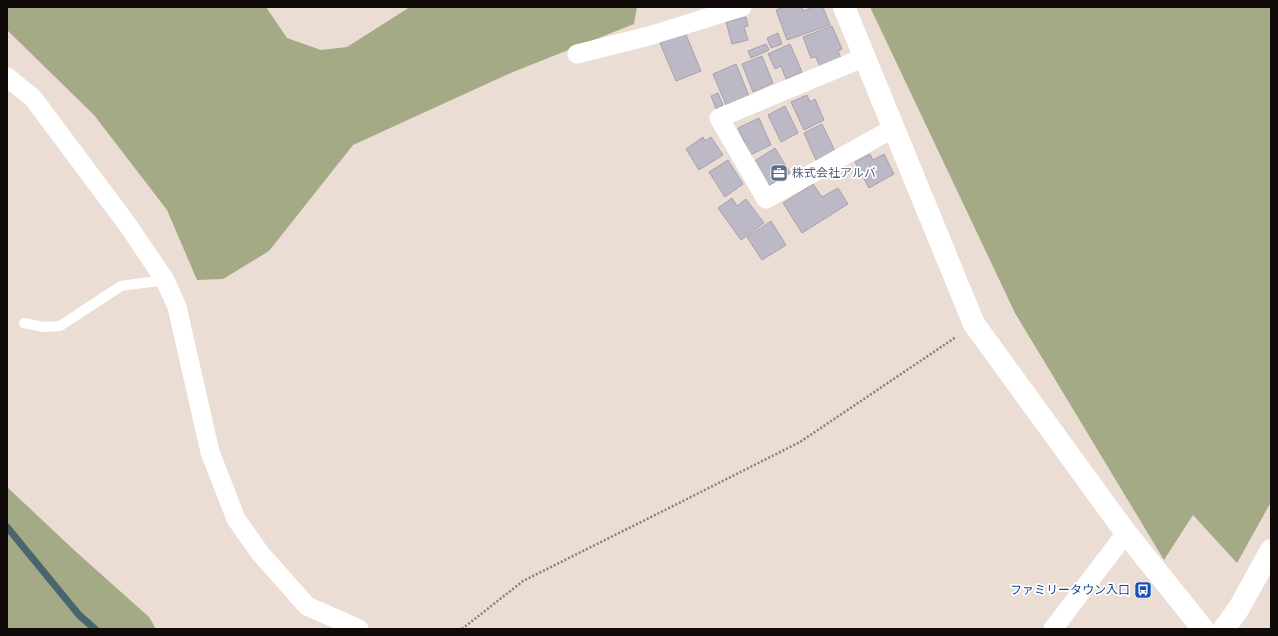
<svg xmlns="http://www.w3.org/2000/svg" width="1278" height="636" viewBox="0 0 1278 636" font-family="'Nunito Sans','Noto Sans JP',sans-serif">
	<style>
		.forest { fill: #a4aa86 }
		.lines { fill: none; stroke-linecap: round; stroke-linejoin: round }
		.stream { stroke: #49656e; stroke-width: 7 }
		.building { fill: #bdb8c5; stroke: #a6a1ae }
		.path { stroke: #897f79; stroke-width: 2.5; stroke-dasharray: 2 2; stroke-linecap: butt }
		.lane { stroke: #fff; stroke-width: 10 }
		.street { stroke: #fff; stroke-width: 19 }
		.secondary { stroke: #fff; stroke-width: 22 }
		.labels { text-anchor: middle; stroke-width: 3.5; stroke-linejoin: round; paint-order: stroke }
		.service-label { font-size: 12px; fill: #4e5e75; stroke: #fff; text-anchor: start }
		.transit-label { font-size: 12px; fill: #164399; stroke: #fff; text-anchor: end }
	</style>
	<rect width="100%" height="100%" fill="#ebddd4"/>
	<path class="forest" d="M7 7H266L287 38 321 50 347 47 410 7H637L634 24 513 72 353 145 269 251 223 279 197 280 167 210 94 115 7 30Z
		M870 7H1271V502L1237 563 1193 515 1164 560 1015 313Z
		M7 487 74 550 149 617 156 629H7Z"/>
	<g class="lines">
		<path class="stream" d="M7 527 79 615 95 629"/>
	</g>
	<path class="building" d="M784 7H802L803 11 814 7H823L830 25 787 40 776 10Z
		M746 17 748 26 744 27 748 40 732 44 726 22Z
		M832 26 842 49 838 51 841 58 820 67 816 57 811 58 803 37Z
		M685 32 701 71 676 81 660 43Z
		M778 33 782 44 771 48 767 38Z
		M766 44 769 50 751 58 748 51Z
		M790 44 802 72 786 79 781 66 775 69 768 54Z
		M762 56 773 83 753 92 742 64Z
		M736 64 749 96 726 105 713 74Z
		M718 93 723 105 716 109 711 96Z
		M807 95 810 102 815 99 824 120 804 130 791 102Z
		M785 106 798 133 781 142 768 115Z
		M759 118 771 145 750 155 738 128Z
		M822 124 835 151 816 160 804 133Z
		M703 137 705 141 711 137 723 155 699 170 686 149Z
		M775 148 790 173 768 186 753 162Z
		M870 154 873 160 884 154 894 174 869 188 855 162Z
		M728 160 743 184 725 197 709 172Z
		M813 184 822 197 838 188 848 204 802 233 783 203Z
		M732 198 737 206 746 199 764 223 741 240 718 208Z
		M771 221 786 245 762 260 747 237Z"/>
	<g class="lines">
		<path class="path" d="M462 629 523 581 677 504 800 442 956 337"/>
		<path class="lane" d="M24 323 43 327 60 326 121 286 165 280"/>
		<path class="street" d="M577 54 649 36 742 7
			M865 57 719 118 766 199 894 128
			M7 77 33 98 127 224 165 280 177 307 210 452 236 519 260 553 307 606 359 629
			M1053 629 1126 533"/>
		<path class="secondary" d="M844 7 974 324 1126 533 1203 629
			M1224 629 1239 608 1271 550"/>
	</g>
	<defs>
		<symbol id="office-square" viewBox="-11 -11 22 22"><rect x="-9" y="-9" width="18" height="18" rx="4" fill="#5c6f8a" stroke="#fff"/><path d="M-6-3h4V-5.5h4V-3h4V5H-6ZM-1-4.5V-3h2v-1.5ZM-6 0V1H6V0Z" fill="#fff"/></symbol>
		<symbol id="bus-square" viewBox="-11 -11 22 22"><rect x="-9" y="-9" width="18" height="18" rx="4" fill="#1a4fb4" stroke="#fff"/><path d="M-5-6H5V4H4V6H2V4H-2V6H-4V4H-5ZM-3.5-4V0h7V-4ZM-3.5 1.2v1.5H-2V1.2ZM2 1.2v1.5H3.5V1.2Z" fill="#fff"/></symbol>
	</defs>
	<g fill-rule="evenodd">
		<use href="#office-square" x="769" y="163" width="20" height="20"/>
		<use href="#bus-square" x="1133" y="580" width="20" height="20"/>
	</g>
	<g class="labels">
		<g class="service-label">
			<text x="792" y="177">株式会社アルバ</text>
		</g>
		<g class="transit-label">
			<text x="1130" y="594">ファミリータウン入口</text>
		</g>
	</g>
	<rect width="1278" height="636" fill="none" stroke="#100b08" stroke-width="16"/>
</svg>
